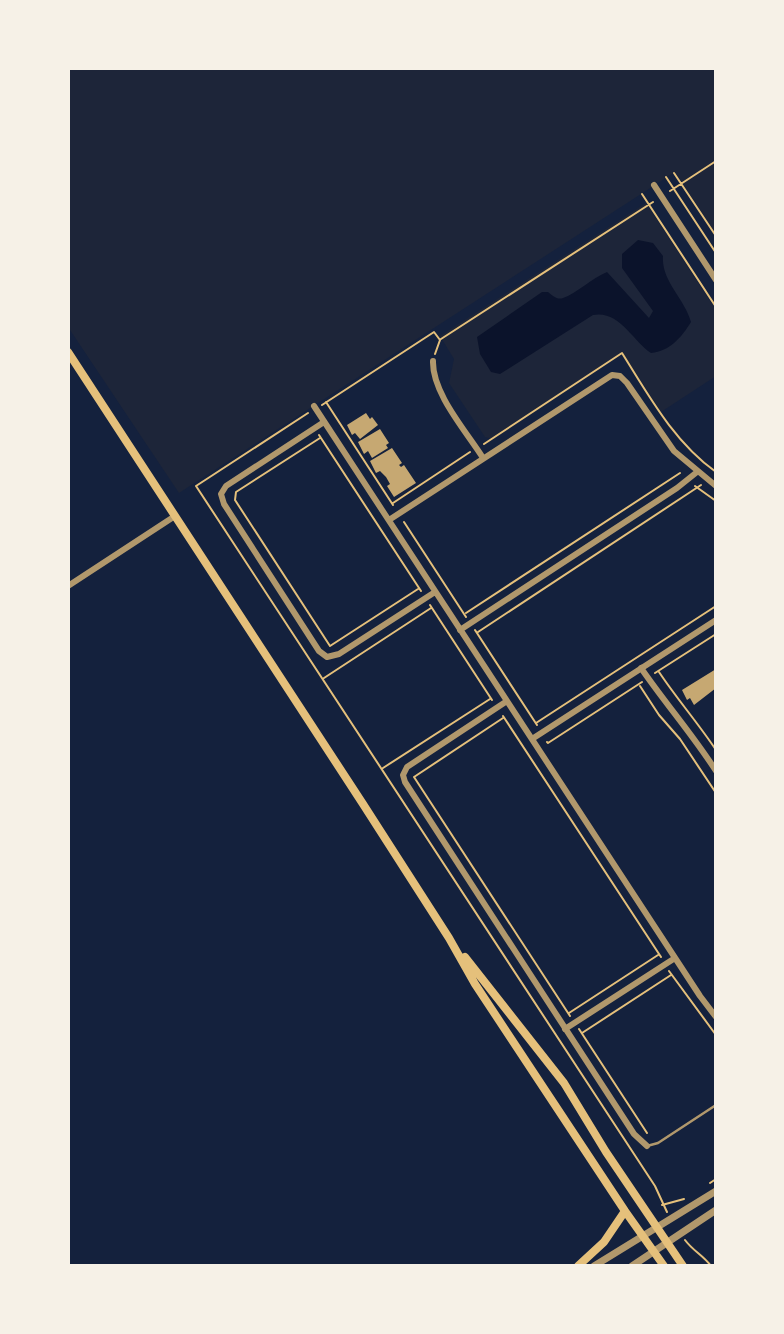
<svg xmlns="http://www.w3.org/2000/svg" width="784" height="1334" viewBox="0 0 784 1334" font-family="Lato,sans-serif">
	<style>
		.green { fill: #1d2539 }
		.water { fill: #0b132b }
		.building { fill: #c6a872 }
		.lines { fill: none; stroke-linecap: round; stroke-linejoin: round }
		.path { stroke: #e5c07b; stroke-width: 2 }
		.service { stroke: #b1986c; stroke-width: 2.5 }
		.minor { stroke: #b1986c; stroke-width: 6 }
		.tertiary { stroke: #b1986c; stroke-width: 7 }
		.secondary { stroke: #e5c07b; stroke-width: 8 }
	</style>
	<rect width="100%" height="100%" fill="#14213d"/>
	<path class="green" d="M68 68H716V234L675 172 179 493 68 327Z
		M646 203 716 310V376L661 412 622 352 492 439 485 437 449 383 454 359 440 336Z"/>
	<path class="water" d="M638 240 653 243 663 256C661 281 685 299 691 322 681 338 670 351 651 353 632 340 619 310 593 315L500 374 491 372 480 354 477 337 542 292H548C553 296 557 300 563 298 576 294 592 278 607 272L649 318 653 311 622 268V254Z"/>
	<path class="building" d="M366 413 370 419 372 417 378 425 360 439 355 433 352 435 347 425Z
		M380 429 389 443 386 445 388 448 372 458 368 451 364 454 358 442Z
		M392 448 402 463 399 465 401 467 404 465 416 483 394 497 387 486 390 484 386 477 380 471 376 473 370 461Z
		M716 669V688L694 705 690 698 687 700 682 690Z"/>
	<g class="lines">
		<path class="path" d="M674 173 716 236
			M666 177 716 253
			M670 191 716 161
			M642 194 716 307
			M441 339 653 202
			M326 402 393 505
			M322 405 434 332 440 340 435 354
			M308 413 196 486 655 1186 667 1212
			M319 435 421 591
			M320 438 236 492 235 500 330 646 418 589
			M484 444 622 353C649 396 674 442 716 472
			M695 486 716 501
			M393 503 470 452
			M404 522 466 617
			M430 605 492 700
			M466 613 680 473
			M475 630 537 725
			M478 632 701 485
			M659 672C677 699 698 723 716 750
			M655 673 716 634
			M324 678 431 608
			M640 686 659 715 680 739 716 793
			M503 716 661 957
			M536 723 716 606
			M547 742 548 743 642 682
			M383 768 490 699
			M414 777 570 1016
			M414 777 503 718
			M669 971 716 1035
			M569 1013 658 955
			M579 1029 647 1133
			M582 1033 671 975
			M710 1183 716 1179
			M662 1205 684 1199
			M685 1240C693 1251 703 1255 711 1266"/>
		<path class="service" d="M647 1146 658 1143 716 1105"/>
		<path class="minor" d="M654 185 716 280
			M433 361C432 393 466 431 483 458
			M314 406 700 996 716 1017
			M324 422 226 486 221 494 224 504 319 651 327 657 339 654 435 592
			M389 520 612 375 620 376 627 383 674 451 716 486
			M68 586 175 516
			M460 630 677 488 697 472
			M641 668C665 703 693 735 716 771
			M507 701 407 767 403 775 405 782 634 1134 647 1146
			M532 739 716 620
			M565 1029 675 958"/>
		<path class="tertiary" d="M594 1266 716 1191
			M632 1266 716 1210"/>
		<path class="secondary" d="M68 352 363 804 449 938 475 984 625 1211 664 1266
			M465 957 564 1083 606 1152 683 1266
			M578 1266 604 1242 625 1211"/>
	</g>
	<rect width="784" height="1334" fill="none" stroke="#f6f1e7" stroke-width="140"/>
</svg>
